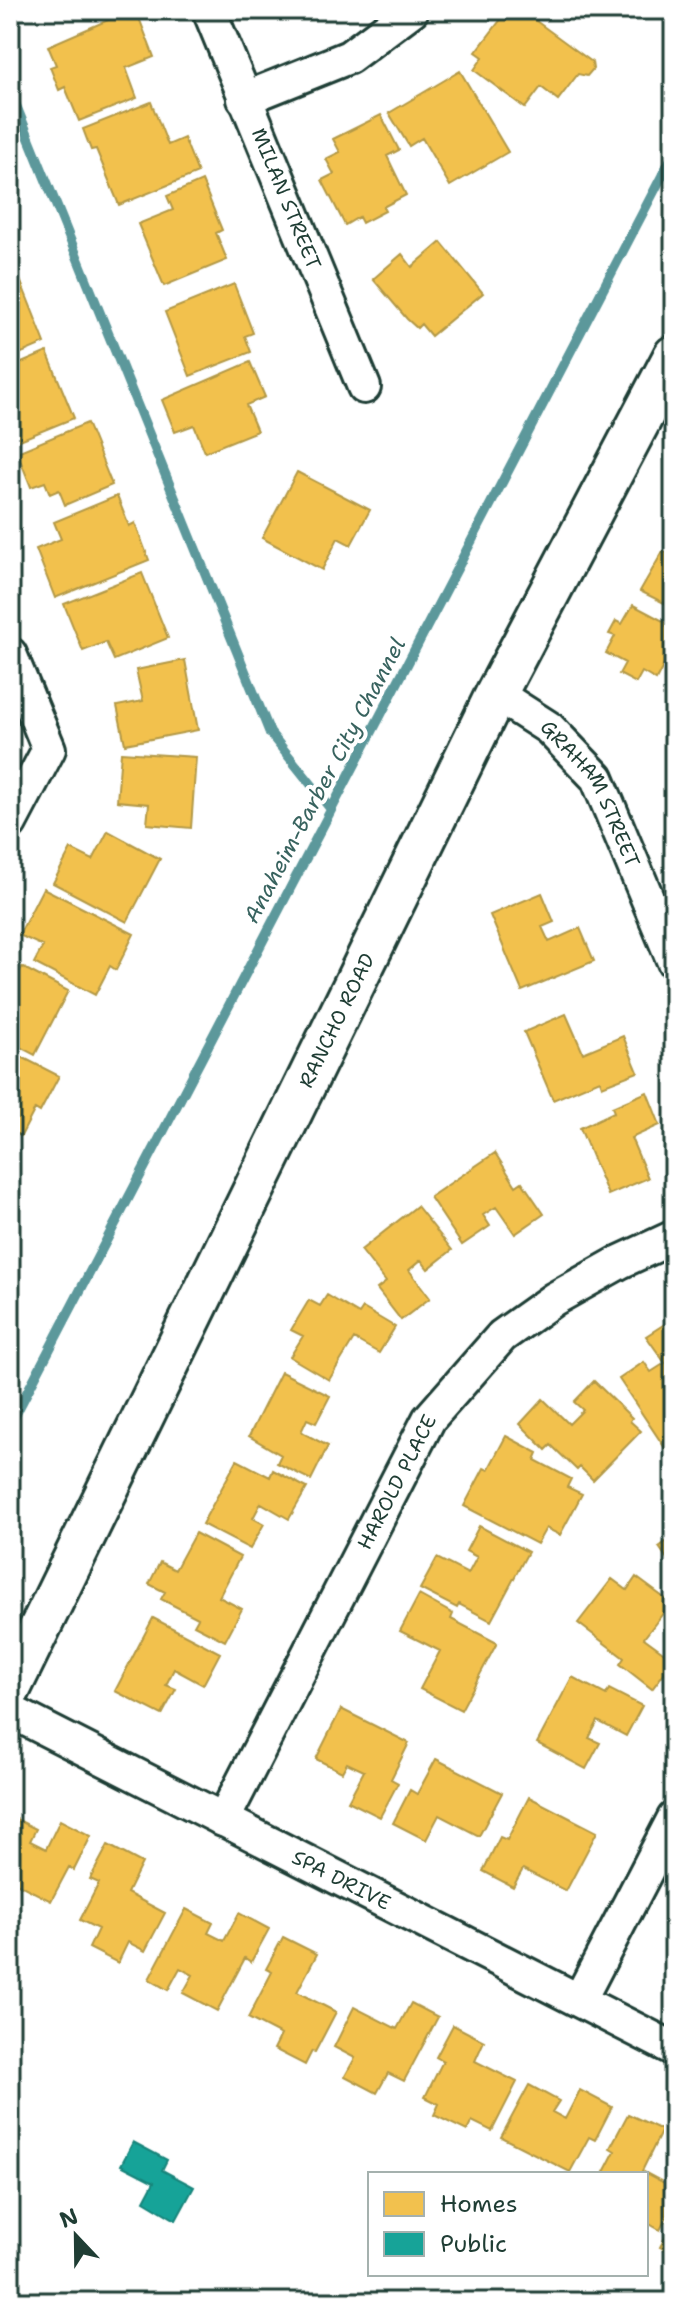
<svg xmlns="http://www.w3.org/2000/svg" width="684" height="2312" viewBox="0 0 684 2312" font-family="'Shantell Sans',sans-serif">
	<style>
		.homes { fill: #f2c14e; stroke: #b39946; stroke-width: 2 }
		.public { fill: #17a398; stroke: #19847a; stroke-width: 2 }
		.lines { fill: none; stroke-linecap: round; stroke-linejoin: round }
		.stream { stroke: #5c989b; stroke-width: 10 }
		.minor-casing { stroke: #1f3d34; stroke-width: 38 }
		.tertiary-casing { stroke: #1f3d34; stroke-width: 46 }
		.minor { stroke: #fff; stroke-width: 32 }
		.tertiary { stroke: #fff; stroke-width: 40 }
		.labels { text-anchor: middle; stroke-width: 8; stroke-linejoin: round; paint-order: stroke }
		.street-label { font-size: 20px; fill: #1f3d34; stroke: #fff }
		.water-label { font-size: 22px; font-style: italic; fill: #38635f; stroke: #fff }
	</style>
	<rect width="100%" height="100%" fill="#fff"/>
	<filter id="ink" filterUnits="userSpaceOnUse"><feTurbulence type="fractalNoise" baseFrequency=".0125" numOctaves="2"/><feDisplacementMap in="SourceGraphic" scale="16" xChannelSelector="R" yChannelSelector="G"/><feConvolveMatrix kernelMatrix="1 2 1 2 8 2 1 2 1" color-interpolation-filters="sRGB"/></filter>
	<g filter="url(#ink)">
		<path class="homes" d="M131 10H136L154 57 126 68 137 98 79 121 65 87 59 90 50 67 56 65 48 46Z
			M508 10H528L539 18 536 21 592 62 593 69 587 76 578 74 558 100 541 87 525 108 474 70 483 57 476 52Z
			M460 71 508 152 450 186 422 138 409 146 389 113Z
			M151 102 168 145 184 138 198 173 119 205 96 149 91 150 83 129Z
			M381 115 399 150 387 156 406 195 383 207 385 211 362 223 359 217 345 225 322 180 334 174 326 159 340 152 333 139Z
			M202 181 222 230 216 233 227 260 164 286 138 224 173 210 167 196Z
			M441 242 483 293 431 336 421 324 417 328 407 319 373 279 402 254 412 267Z
			M19 277 45 343 10 358V281Z
			M234 284 253 333 245 336 251 352 190 376 165 312Z
			M47 352 74 418 10 444V401L12 400 10 390 14 388 10 378V368Z
			M250 362 265 397 246 405 257 431 205 452 194 425 175 432 162 400Z
			M87 423 112 485 65 505 59 490 50 494 45 482 31 487 17 452Z
			M297 472 370 510 351 545 338 538 322 570 262 538Z
			M117 496 129 526 135 523 149 560 55 598 36 549 61 539 54 522Z
			M663 551 674 556V608L640 591Z
			M142 573 168 638 114 660 106 642 83 651 64 604Z
			M633 605 667 623 666 626 674 630V656L670 653 656 680 642 672 636 683 619 674 625 663 606 653 615 636 609 634 616 621 622 624Z
			M185 660 198 730 125 744 117 706 143 701 136 670Z
			M674 726V778L671 780 665 764 669 763 666 755 673 752 664 730Z
			M121 752 196 757 191 828 147 824 149 804 117 801Z
			M108 831 160 859 127 922 53 883 71 849 93 860Z
			M43 888 134 934 116 970 110 966 95 995 34 963 43 946 19 935Z
			M542 893 554 922 542 927 549 942 580 928 594 961 522 991 490 915Z
			M22 967 68 991 35 1055 10 1042V985L12 987Z
			M566 1014 583 1053 623 1036 638 1072 602 1086 600 1080 553 1100 524 1032Z
			M10 1051 59 1076 40 1112 35 1109 21 1136 10 1131Z
			M647 1092 660 1125 631 1138 648 1178 608 1195 580 1128 614 1112 612 1107Z
			M495 1153 516 1186 522 1182 544 1214 515 1234 496 1207 483 1215 490 1226 462 1245 430 1197Z
			M417 1206 452 1250 428 1269 421 1260 409 1270 430 1298 401 1320 377 1289 386 1282 361 1250Z
			M327 1295 359 1314 363 1308 395 1327 379 1353 354 1339 329 1380 290 1357 303 1336 291 1330 309 1300 320 1306Z
			M674 1318V1442L665 1448 619 1379 644 1362 651 1372 665 1363 646 1336Z
			M281 1372 330 1396 316 1423 307 1419 301 1432 328 1446 311 1480 277 1463 281 1455 249 1436Z
			M594 1381 632 1418 630 1421 641 1431 593 1480 580 1467 577 1470 551 1445 546 1450 520 1424 543 1399 569 1424 583 1410 574 1402Z
			M506 1436 538 1453 535 1460 571 1479 567 1487 582 1494 560 1535 546 1528 537 1544 464 1506 484 1468 488 1470Z
			M237 1460 270 1477 273 1470 307 1488 289 1519 261 1503 253 1518 264 1524 250 1549 202 1524Z
			M479 1526 528 1552 491 1621 459 1604 457 1608 420 1589 437 1558 468 1574 477 1557 466 1551Z
			M195 1533 240 1557 219 1597 242 1609 225 1641 194 1625 198 1618 161 1599 165 1592 149 1584 160 1562 175 1570Z
			M674 1536V1569L659 1547Z
			M636 1577 671 1603 644 1638 674 1660 652 1689 620 1664 624 1658 578 1623 612 1579 627 1590Z
			M419 1595 453 1614 451 1619 497 1643 461 1710 420 1689 440 1651 400 1631Z
			M153 1618 220 1653 203 1685 174 1669 166 1685 176 1689 162 1715 115 1691Z
			M572 1677 606 1695 609 1689 642 1706 626 1736 598 1721 589 1738 600 1743 586 1769 537 1743Z
			M341 1709 409 1743 391 1779 398 1783 380 1817 348 1801 364 1771 347 1763 342 1772 316 1759Z
			M436 1759 502 1793 479 1836 439 1815 426 1840 393 1823 410 1790 417 1794Z
			M529 1797 597 1832 566 1891 523 1869 513 1887 483 1871 500 1837 507 1840Z
			M10 1816 36 1829 30 1841 46 1849 60 1820 91 1836 74 1870 69 1867 51 1901 10 1880Z
			M108 1845 142 1863 127 1893 165 1913 145 1951 128 1942 118 1963 89 1948 98 1929 80 1920 99 1883 90 1879Z
			M186 1909 213 1923 208 1933 224 1941 239 1913 269 1929 251 1962 245 1958 217 2011 183 1993 193 1975 180 1968 168 1990 149 1979Z
			M283 1937 317 1954 297 1992 336 2012 315 2052 312 2051 305 2065 274 2049 281 2035 248 2018 272 1972 266 1969Z
			M411 2003 438 2017 404 2081 388 2073 377 2093 345 2076 355 2058 334 2047 354 2007 397 2029Z
			M453 2025 484 2041 475 2061 517 2082 492 2131 472 2121 467 2131 434 2115 439 2104 425 2097 443 2061 436 2057Z
			M529 2085 559 2101 552 2112 565 2119 580 2090 612 2107 595 2140 589 2137 570 2172 501 2137Z
			M628 2114 662 2130 642 2171 674 2188V2203L660 2230 646 2222V2174H603L615 2151 610 2148Z
			M674 2221V2254L660 2247Z"/>
		<path class="public" d="M133 2142 167 2160 162 2170 194 2187 176 2220 144 2201 154 2182 121 2165Z"/>
		<g class="lines">
			<path class="stream" d="M10 91 270 733 331 809
				M10 1425 674 153"/>
			<defs>
				<g id="minor">
					<path id="s1" d="M209 10 364 387"/>
					<path d="M244 99 349 57 412 10"/>
					<path d="M10 654 49 749 10 823"/>
					<path id="s2" d="M496 694 549 728 597 778 674 962"/>
					<path id="s3" d="M10 1711 674 2049"/>
					<path id="s4" d="M223 1820 429 1419 502 1336 554 1299 620 1262 674 1237"/>
					<path d="M580 1999 674 1818"/>
				</g>
				<g id="tertiary">
					<path id="s5" d="M10 1689 496 694 674 356"/>
				</g>
			</defs>
			<use href="#minor" class="minor-casing"/>
			<use href="#tertiary" class="tertiary-casing"/>
			<use href="#minor" class="minor"/>
			<use href="#tertiary" class="tertiary"/>
		</g>
	</g>
	<g class="labels">
		<g class="street-label">
			<text dy="7" stroke="none"><textPath href="#s1" startOffset="204">MILAN STREET</textPath></text>
			<text dy="7" stroke="none"><textPath href="#s2" startOffset="142">GRAHAM STREET</textPath></text>
			<text dy="7" stroke="none"><textPath href="#s5" startOffset="744">RANCHO ROAD</textPath></text>
			<text dy="7" stroke="none"><textPath href="#s4" startOffset="380">HAROLD PLACE</textPath></text>
			<text dy="7" stroke="none"><textPath href="#s3" startOffset="372">SPA DRIVE</textPath></text>
		</g>
		<g class="water-label">
			<text transform="translate(324 780) rotate(-62)" y="8">Anaheim-Barber City Channel</text>
		</g>
	</g>
	<rect width="684" height="2312" fill="none" stroke="#fff" stroke-width="40"/>
	<rect x="20" y="20" width="644" height="2272" fill="none" stroke="#1f3d34" stroke-width="3" filter="url(#ink)"/>
	<rect x="368" y="2172" width="280" height="104" fill="#ffffff" stroke="#a5b1ae" stroke-width="2"/>
	<rect x="384" y="2192" width="40" height="24" fill="#f2c14e" stroke="#a5b1ae" stroke-width="2"/>
	<text x="440" y="2212" font-size="24" fill="#1f3d34">Homes</text>
	<rect x="384" y="2232" width="40" height="24" fill="#17a398" stroke="#a5b1ae" stroke-width="2"/>
	<text x="440" y="2252" font-size="24" fill="#1f3d34">Public</text>
	<g transform="translate(76 2236) rotate(338)" stroke="#ffffff" stroke-width="6" paint-order="stroke">
	<path d="M0-6L14 30L0 20L-14 30Z" fill="#1f3d34"/>
	<text y="-12" font-size="22" font-weight="bold" text-anchor="middle" fill="#1f3d34">N</text>
	</g>
</svg>
